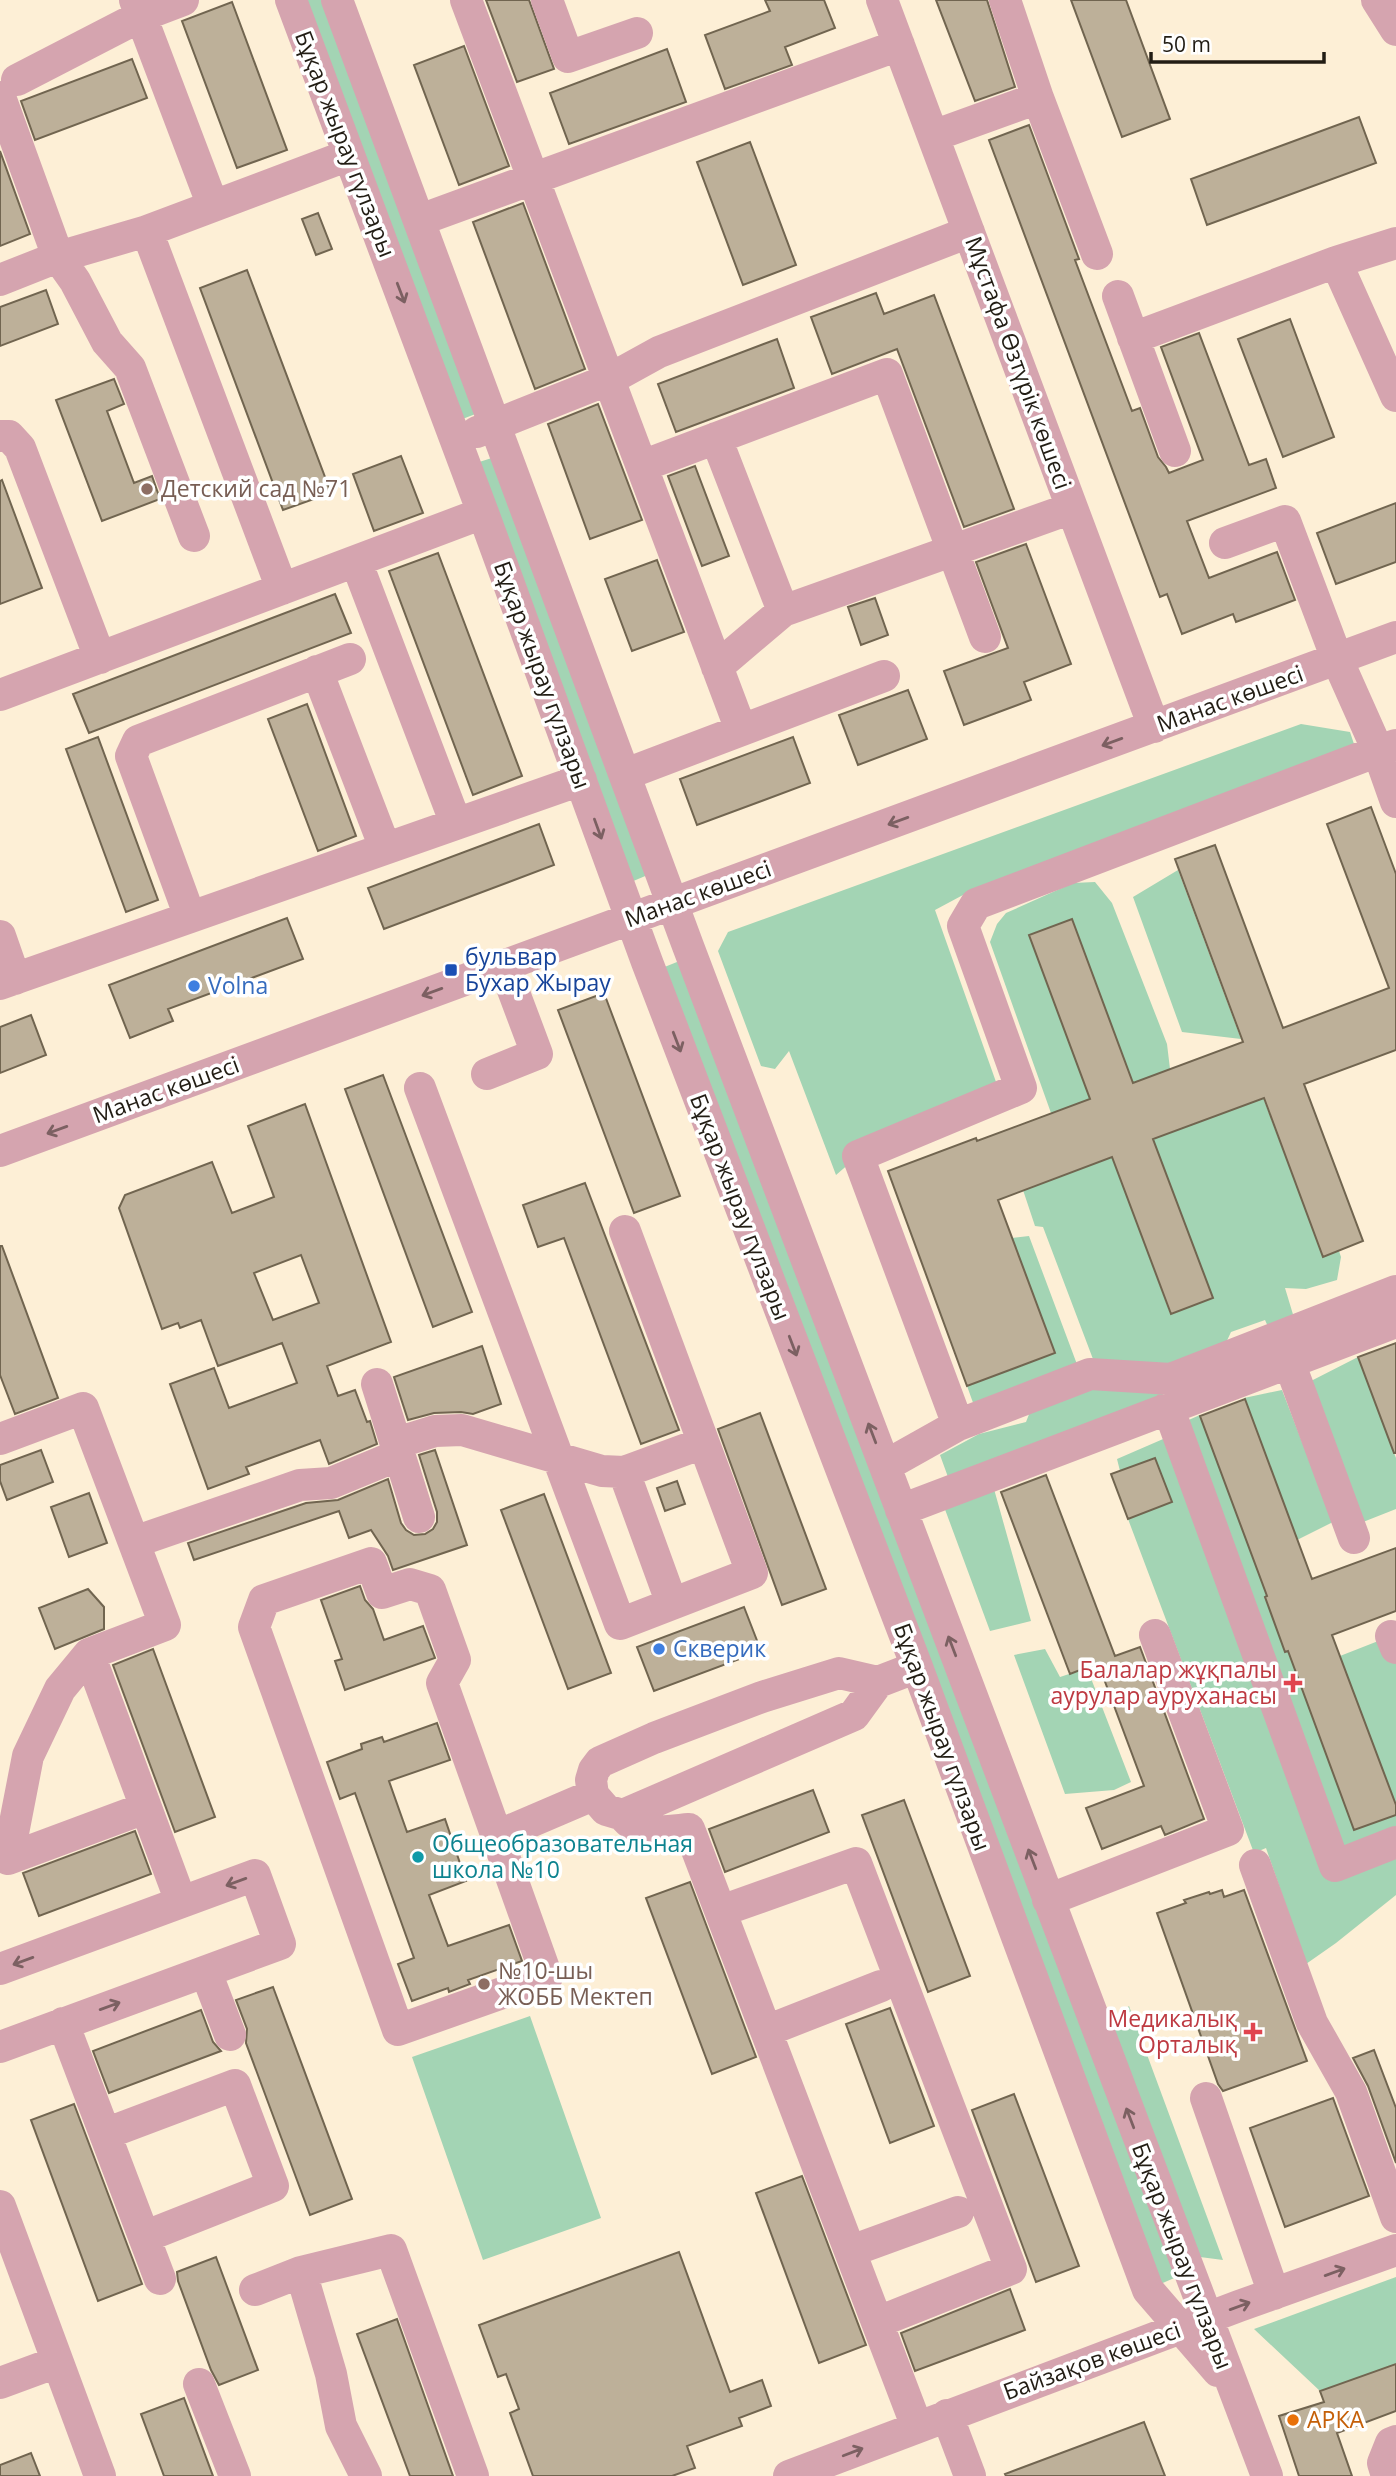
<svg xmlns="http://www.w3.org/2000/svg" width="1396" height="2476" viewBox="0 0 1396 2476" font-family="'Open Sans',sans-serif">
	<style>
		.green { fill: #a3d4b4 }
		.building { fill: #bdb099; stroke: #716550; stroke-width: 2; fill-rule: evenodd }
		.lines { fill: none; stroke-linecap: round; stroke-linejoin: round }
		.minor { stroke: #d5a4af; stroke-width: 32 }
		.oneway { stroke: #7c6062 }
		.education-dot { fill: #8d6e63; stroke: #fff; stroke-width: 2.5 }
		.transit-dot { fill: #1a4fb4; stroke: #fff; stroke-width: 2.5 }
		.shop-dot { fill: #3f7fe0; stroke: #fff; stroke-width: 2.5 }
		.health-dot { fill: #e0444e; stroke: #fff; stroke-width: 2.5 }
		.culture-dot { fill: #0f9aa8; stroke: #fff; stroke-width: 2.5 }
		.food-dot { fill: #e8710a; stroke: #fff; stroke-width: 2.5 }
		.labels { text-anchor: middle; stroke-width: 7; stroke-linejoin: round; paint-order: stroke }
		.street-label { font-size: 23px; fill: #221d14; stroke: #fff }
		.education-label { font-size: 23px; fill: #785e54; stroke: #fff; text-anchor: start }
		.transit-label { font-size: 23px; fill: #164399; stroke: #fff; text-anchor: start }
		.shop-label { font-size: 23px; fill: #366cbe; stroke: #fff; text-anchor: start }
		.health-label { font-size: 23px; fill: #be3a42; stroke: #fff; text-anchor: end }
		.culture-label { font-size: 23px; fill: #0d838f; stroke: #fff; text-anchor: start }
		.food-label { font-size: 23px; fill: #c56008; stroke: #fff; text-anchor: start }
	</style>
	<rect width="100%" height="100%" fill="#fdefd6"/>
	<path class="green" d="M304 0H324L478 413 460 420Z
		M495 457 650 874 631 882 476 463Z
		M1301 724 1350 732 1355 747 963 895 935 910 1001 1096 858 1156 836 1175 789 1051 775 1069 761 1066 718 951 728 932Z
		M1178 870 1241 1039 1182 1032 1133 897Z
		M1095 882 1112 903 1167 1044 1170 1069 1140 1104 1029 935 1098 1120 1064 1109 1051 1113 990 942 997 924 1006 913 1073 883Z
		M682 960 1179 2276 1158 2285 662 968Z
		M1256 1079 1323 1256 1339 1251 1341 1257 1337 1280 1306 1289 1285 1288 1295 1321 1270 1331 1265 1320 1231 1332 1224 1347 1166 1366 1096 1367 1043 1227 1035 1226 1023 1190 1104 1135 1170 1313 1213 1298 1146 1120 1174 1131 1235 1109Z
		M1029 1236 1078 1367 976 1411 967 1386 1055 1353 1012 1238Z
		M1358 1357 1396 1458V1509L1358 1524 1309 1382Z
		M1095 1380 1160 1385 1163 1395 948 1477 940 1455 979 1434 1026 1422 1035 1399Z
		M1282 1390 1333 1522 1297 1540 1244 1398Z
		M1200 1415 1267 1596 1265 1597 1285 1651H1288L1354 1830 1396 1815V1895L1336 1943 1306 1964 1266 1848 1254 1853 1128 1519 1172 1502 1155 1458 1120 1471 1117 1459 1177 1433 1175 1426Z
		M994 1489 1031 1621 990 1631 943 1504Z
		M1391 1636 1396 1648V1805L1340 1656Z
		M1045 1649 1060 1677 1087 1668 1131 1782 1114 1790 1065 1794 1014 1655Z
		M1129 2006 1223 2260 1200 2257 1111 2022Z
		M530 2016 601 2218 483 2260 412 2057Z
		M1396 2277V2364L1320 2391 1254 2329Z"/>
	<path class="building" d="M486 0H529L554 69 517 82Z
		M765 0H824L835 28 785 47 792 65 725 89 705 35 770 11Z
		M936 0H987L1015 87 975 101Z
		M1071 0H1126L1170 119 1122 137Z
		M232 2 287 150 237 168 182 21Z
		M464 46 509 166 459 185 414 65Z
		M667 49 686 102 569 144 550 93Z
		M132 59 147 98 35 140 21 101Z
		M1359 117 1376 163 1207 225 1191 179Z
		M1029 125 1079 259 1075 260 1132 411 1140 408 1158 457 1166 467 1169 473 1203 460 1161 347 1199 333 1249 465 1266 459 1276 488 1187 521 1209 578 1277 552 1295 600 1236 622 1233 614 1182 634 1167 594 1160 597 989 140Z
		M750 142 796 265 743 285 697 162Z
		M0 151 30 234 0 246Z
		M523 203 585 369 535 389 473 222Z
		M318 213 332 249 316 255 302 219Z
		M247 270 331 493 283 510 200 288Z
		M46 290 58 324 0 346V307Z
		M876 293 884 314 934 295 1014 509 964 527 897 349 832 374 811 317Z
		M1290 319 1334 437 1283 457 1238 339Z
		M777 339 794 388 676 432 658 384Z
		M114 379 124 404 107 411 134 483 152 476 160 499 102 521 56 400Z
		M598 404 642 520 590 539 548 424Z
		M401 456 423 513 374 531 353 474Z
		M695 466 729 556 702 566 668 476Z
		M2 480 42 588 0 604V481Z
		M1396 503V562L1336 584 1317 533Z
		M1026 544 1071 664 1024 682 1031 700 964 725 944 671 1008 648 976 562Z
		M438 553 522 776 473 795 389 571Z
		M657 560 684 632 632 651 605 579Z
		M335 594 351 633 89 733 73 694Z
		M875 598 888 635 861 645 848 607Z
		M908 690 927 739 858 765 839 715Z
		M307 704 356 836 318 851 268 719Z
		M98 737 158 900 126 912 66 749Z
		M793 737 810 783 697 825 680 779Z
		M1371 807 1396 874V1050L1304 1084 1363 1241 1323 1257 1264 1098 1153 1139 1213 1298 1171 1314 1112 1157 998 1200 1055 1353 967 1386 888 1171 976 1138 977 1141 1090 1099 1029 935 1072 919 1133 1083 1243 1042 1175 859 1215 845 1283 1028 1389 988 1327 824Z
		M539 824 554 865 384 929 368 888Z
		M287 918 303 959 168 1009 173 1021 130 1038 109 985Z
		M604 993 680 1196 634 1213 558 1010Z
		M31 1015 46 1055 0 1073V1027Z
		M383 1075 472 1312 433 1327 345 1089Z
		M305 1104 391 1342 327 1366 338 1396 355 1390 367 1422 370 1421 377 1444 329 1464 320 1440 246 1467 249 1474 208 1489 170 1384 214 1368 229 1408 297 1383 282 1343 218 1366 201 1320 180 1328 178 1323 162 1329 119 1208 125 1195 212 1162 232 1213 274 1197 248 1126ZM301 1255 319 1303 273 1320 254 1273Z
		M585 1183 679 1430 641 1444 564 1238 538 1247 523 1205Z
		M0 1246H2L58 1398 15 1414 0 1375Z
		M1396 1343V1453H1394L1358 1357Z
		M482 1346 501 1404 473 1414 461 1412 434 1413 408 1420 394 1377Z
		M1245 1399 1312 1579 1396 1548V1611L1332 1635 1396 1805V1815L1354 1830 1288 1651 1285 1652 1265 1597 1267 1596 1200 1416Z
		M760 1413 826 1589 782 1605 718 1429Z
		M41 1450 53 1482 7 1500 0 1481V1465Z
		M435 1450 467 1545 393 1570 388 1556 371 1530 349 1538 339 1511 194 1560 188 1543 306 1503 338 1500 388 1479 401 1523 406 1530 414 1535 425 1534 433 1529 437 1522V1512L419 1455Z
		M1155 1458 1172 1502 1128 1519 1111 1474Z
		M1046 1475 1115 1656 1140 1647 1204 1819 1165 1835 1161 1826 1102 1849 1086 1808 1144 1786 1098 1663 1070 1674 1001 1492Z
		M677 1481 685 1504 665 1511 657 1488Z
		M89 1493 107 1543 69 1557 51 1507Z
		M544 1494 611 1673 568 1689 501 1510Z
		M360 1586 365 1600 373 1609 384 1640 423 1626 435 1658 345 1690 335 1661 342 1659 321 1600Z
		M88 1589 104 1607V1629L55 1649 39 1608Z
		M744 1607 761 1651 654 1691 637 1647Z
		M153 1649 215 1817 175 1832 113 1665Z
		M437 1723 450 1760 389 1781 407 1832 445 1819 466 1881 429 1895 448 1946 509 1925 522 1961 468 1980 470 1984 449 1992 448 1988 412 2001 398 1964 414 1958 355 1793 340 1799 327 1762 362 1749 361 1744 382 1737 384 1742Z
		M813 1790 829 1832 725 1872 709 1829Z
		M904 1800 970 1976 928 1992 862 1815Z
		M135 1831 151 1874 39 1916 23 1873Z
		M690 1882 756 2057 712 2074 646 1898Z
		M1222 1890 1224 1897 1244 1890 1307 2061 1223 2091 1218 2084 1157 1913 1186 1903 1184 1900 1209 1892 1210 1894Z
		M273 1987 352 2199 310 2215 246 2043 247 2029 236 2000Z
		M890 2008 934 2126 890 2143 846 2024Z
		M201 2010 213 2042 221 2051 109 2093 93 2051Z
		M1374 2050 1396 2108V2163L1368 2086 1353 2058Z
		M1014 2094 1079 2266 1036 2282 972 2110Z
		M1333 2098 1369 2196 1285 2227 1250 2128Z
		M74 2104 142 2284 98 2301 31 2120Z
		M802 2176 866 2345 819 2363 756 2193Z
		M679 2252 730 2392 762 2380 771 2406 739 2418 742 2426 687 2446 695 2468 672 2476H533L510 2413 519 2409 506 2374 498 2377 479 2325Z
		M216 2257 258 2370 219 2385 211 2370 178 2281 177 2272Z
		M1010 2289 1025 2330 915 2371 901 2333Z
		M397 2319 453 2476H410L357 2334Z
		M1396 2364V2411L1337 2433 1352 2476H1299L1279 2416 1324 2402 1320 2391Z
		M184 2398 213 2476H164L141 2414Z
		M1144 2422 1165 2476H1006L1005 2474Z
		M31 2453 40 2476H0V2465Z"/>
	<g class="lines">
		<path class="minor" d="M135 0 213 206
			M291 0 483 513 647 962 917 1667 1148 2290 1218 2371
			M337 0 688 946 1267 2476
			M466 0 741 730
			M547 0 568 57 637 33
			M882 0 1154 727
			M1005 0 1038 98 1097 254
			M1377 0 1396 30
			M17 80 141 16 183 0
			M0 97 58 257 75 281 107 342 130 368 194 536
			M933 136 1038 98
			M420 220 899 45
			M147 231 282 589
			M1336 262 1396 396
			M0 280 58 257 147 231 349 155
			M1118 296 1175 451
			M1133 338 1336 262 1396 243
			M477 432 610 379 659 352 969 232
			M0 436H9L20 448 100 658
			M716 438 783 611 717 667
			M642 466 887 374 985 637
			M356 561 456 824
			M783 611 1072 508
			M317 671 385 848
			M0 695 483 513
			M1396 745 1378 751 1396 802
			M626 774 884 676
			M190 917 131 756 138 741 350 659
			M0 936 15 979
			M0 984 581 780
			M487 1074 537 1054 504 966
			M420 1088 620 1624 752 1573 625 1231
			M0 1151 1396 637
			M1289 1362 1354 1538
			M377 1384 419 1517
			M1168 1407 1335 1866 1396 1842
			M958 1425 858 1156 1021 1088 963 926 976 904 1378 751 1337 659 1285 521 1225 543
			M0 1439 83 1408 165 1625 89 1654 60 1689 28 1756 8 1859
			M885 1466 958 1425 1090 1374 1171 1379 1396 1291
			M624 1472 672 1604
			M901 1510 1396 1322
			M134 1542 300 1485 331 1483 389 1459 406 1440 435 1431 462 1430 602 1471 624 1472 703 1443
			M371 1563 382 1593 410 1584 430 1590 455 1660 442 1683 547 1977 398 2030 254 1627 264 1600Z
			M1391 1636 1396 1648
			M89 1654 181 1902
			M878 1682 854 1715 623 1815 606 1810 593 1795 591 1780 594 1770 600 1762 654 1738 762 1697 839 1673 878 1682 917 1667
			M623 1815C639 1837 665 1831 689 1829L917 2427
			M497 1836 593 1795
			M2 1843 8 1859 145 1808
			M1255 1865 1312 2023 1351 2092 1396 2217
			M1048 1900 1228 1830 1155 1635
			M721 1911 856 1863 1011 2269 878 2322
			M0 1969 255 1875 280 1944 0 2047
			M206 1972 230 2035
			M63 2023 160 2279
			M766 2031 881 1986
			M1206 2098 1274 2294
			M105 2134 235 2085 273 2186 144 2237
			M0 2206 100 2476
			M851 2251 958 2212
			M301 2272 331 2374 341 2426 366 2476
			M255 2290 301 2272 391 2250 473 2476
			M0 2383 57 2362
			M199 2384 235 2476
			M947 2415 970 2476
			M789 2476 1239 2306 1396 2250
			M1387 2476 1383 2463 1391 2443 1396 2441"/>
	</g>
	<defs><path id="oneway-shaft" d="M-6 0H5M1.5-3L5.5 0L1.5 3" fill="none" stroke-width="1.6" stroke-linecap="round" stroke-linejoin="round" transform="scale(1.75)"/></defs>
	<g class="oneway">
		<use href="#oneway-shaft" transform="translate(401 293) rotate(69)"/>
		<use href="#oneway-shaft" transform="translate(1112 742) rotate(160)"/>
		<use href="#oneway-shaft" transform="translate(898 821) rotate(160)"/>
		<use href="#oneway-shaft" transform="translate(598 829) rotate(70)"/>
		<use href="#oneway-shaft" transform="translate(432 992) rotate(160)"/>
		<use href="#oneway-shaft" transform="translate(677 1042) rotate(69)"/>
		<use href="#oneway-shaft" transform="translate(57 1130) rotate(160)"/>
		<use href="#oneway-shaft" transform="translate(793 1346) rotate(69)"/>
		<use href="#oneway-shaft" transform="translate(872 1433) rotate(-111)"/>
		<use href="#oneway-shaft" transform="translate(952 1646) rotate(-111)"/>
		<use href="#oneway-shaft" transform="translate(1032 1859) rotate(-111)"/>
		<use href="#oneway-shaft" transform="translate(236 1882) rotate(160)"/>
		<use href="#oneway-shaft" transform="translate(23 1961) rotate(160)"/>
		<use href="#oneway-shaft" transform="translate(110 2006) rotate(-20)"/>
		<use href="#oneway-shaft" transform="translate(1130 2118) rotate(-111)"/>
		<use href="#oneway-shaft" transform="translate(1335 2272) rotate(-20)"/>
		<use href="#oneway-shaft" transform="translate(1240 2306) rotate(-20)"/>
		<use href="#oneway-shaft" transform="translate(853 2452) rotate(-21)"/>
	</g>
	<g class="education-dot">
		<circle cx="147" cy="489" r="7"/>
		<circle cx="484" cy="1984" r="7"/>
	</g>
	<rect class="transit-dot" x="444" y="963" width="14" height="14" rx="3.5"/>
	<g class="shop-dot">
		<circle cx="194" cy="986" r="7"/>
		<circle cx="659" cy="1649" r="7"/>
	</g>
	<g class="health-dot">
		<path d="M1289.5 1672.5h7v7h7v7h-7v7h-7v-7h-7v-7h7z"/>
		<path d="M1249.5 2021.5h7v7h7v7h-7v7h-7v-7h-7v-7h7z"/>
	</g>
	<circle class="culture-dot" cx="418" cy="1857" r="7"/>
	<circle class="food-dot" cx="1293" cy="2420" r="7"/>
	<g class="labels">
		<g class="street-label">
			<text transform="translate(345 144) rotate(69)" y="8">Бұқар жырау гүлзары</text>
			<text transform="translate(1018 363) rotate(70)" y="8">Мұстафа Өзтүрік көшесі</text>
			<text transform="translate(542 675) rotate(70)" y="8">Бұқар жырау гүлзары</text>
			<text transform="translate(1230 699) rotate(-20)" y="8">Манас көшесі</text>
			<text transform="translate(698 894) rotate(-20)" y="8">Манас көшесі</text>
			<text transform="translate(166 1090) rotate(-20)" y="8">Манас көшесі</text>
			<text transform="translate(740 1207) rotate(69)" y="8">Бұқар жырау гүлзары</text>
			<text transform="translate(942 1737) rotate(70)" y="8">Бұқар жырау гүлзары</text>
			<text transform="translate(1182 2256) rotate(69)" y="8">Бұқар жырау гүлзары</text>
			<text transform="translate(1092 2361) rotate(-20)" y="8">Байзақов көшесі</text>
		</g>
		<g class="education-label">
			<text x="161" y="497">Детский сад №71</text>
			<text x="498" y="1979">№10-шы<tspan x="498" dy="26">ЖОББ Мектеп</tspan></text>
		</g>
		<g class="transit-label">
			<text x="465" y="965">бульвар<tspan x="465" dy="26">Бухар Жырау</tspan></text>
		</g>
		<g class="shop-label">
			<text x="208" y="994">Volna</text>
			<text x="673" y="1657">Скверик</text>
		</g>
		<g class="health-label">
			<text x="1277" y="1678">Балалар жұқпалы<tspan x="1277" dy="26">аурулар ауруханасы</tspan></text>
			<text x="1237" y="2027">Медикалық<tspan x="1237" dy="26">Орталық</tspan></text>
		</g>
		<g class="culture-label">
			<text x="432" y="1852">Общеобразовательная<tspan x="432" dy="26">школа №10</tspan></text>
		</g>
		<g class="food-label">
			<text x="1307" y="2428">АРКА</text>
		</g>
	</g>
	<path d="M1151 52v10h173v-10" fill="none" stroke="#221d14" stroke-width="3.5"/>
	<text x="1162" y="52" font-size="21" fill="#221d14" stroke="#ffffff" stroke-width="5" paint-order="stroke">50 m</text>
</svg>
